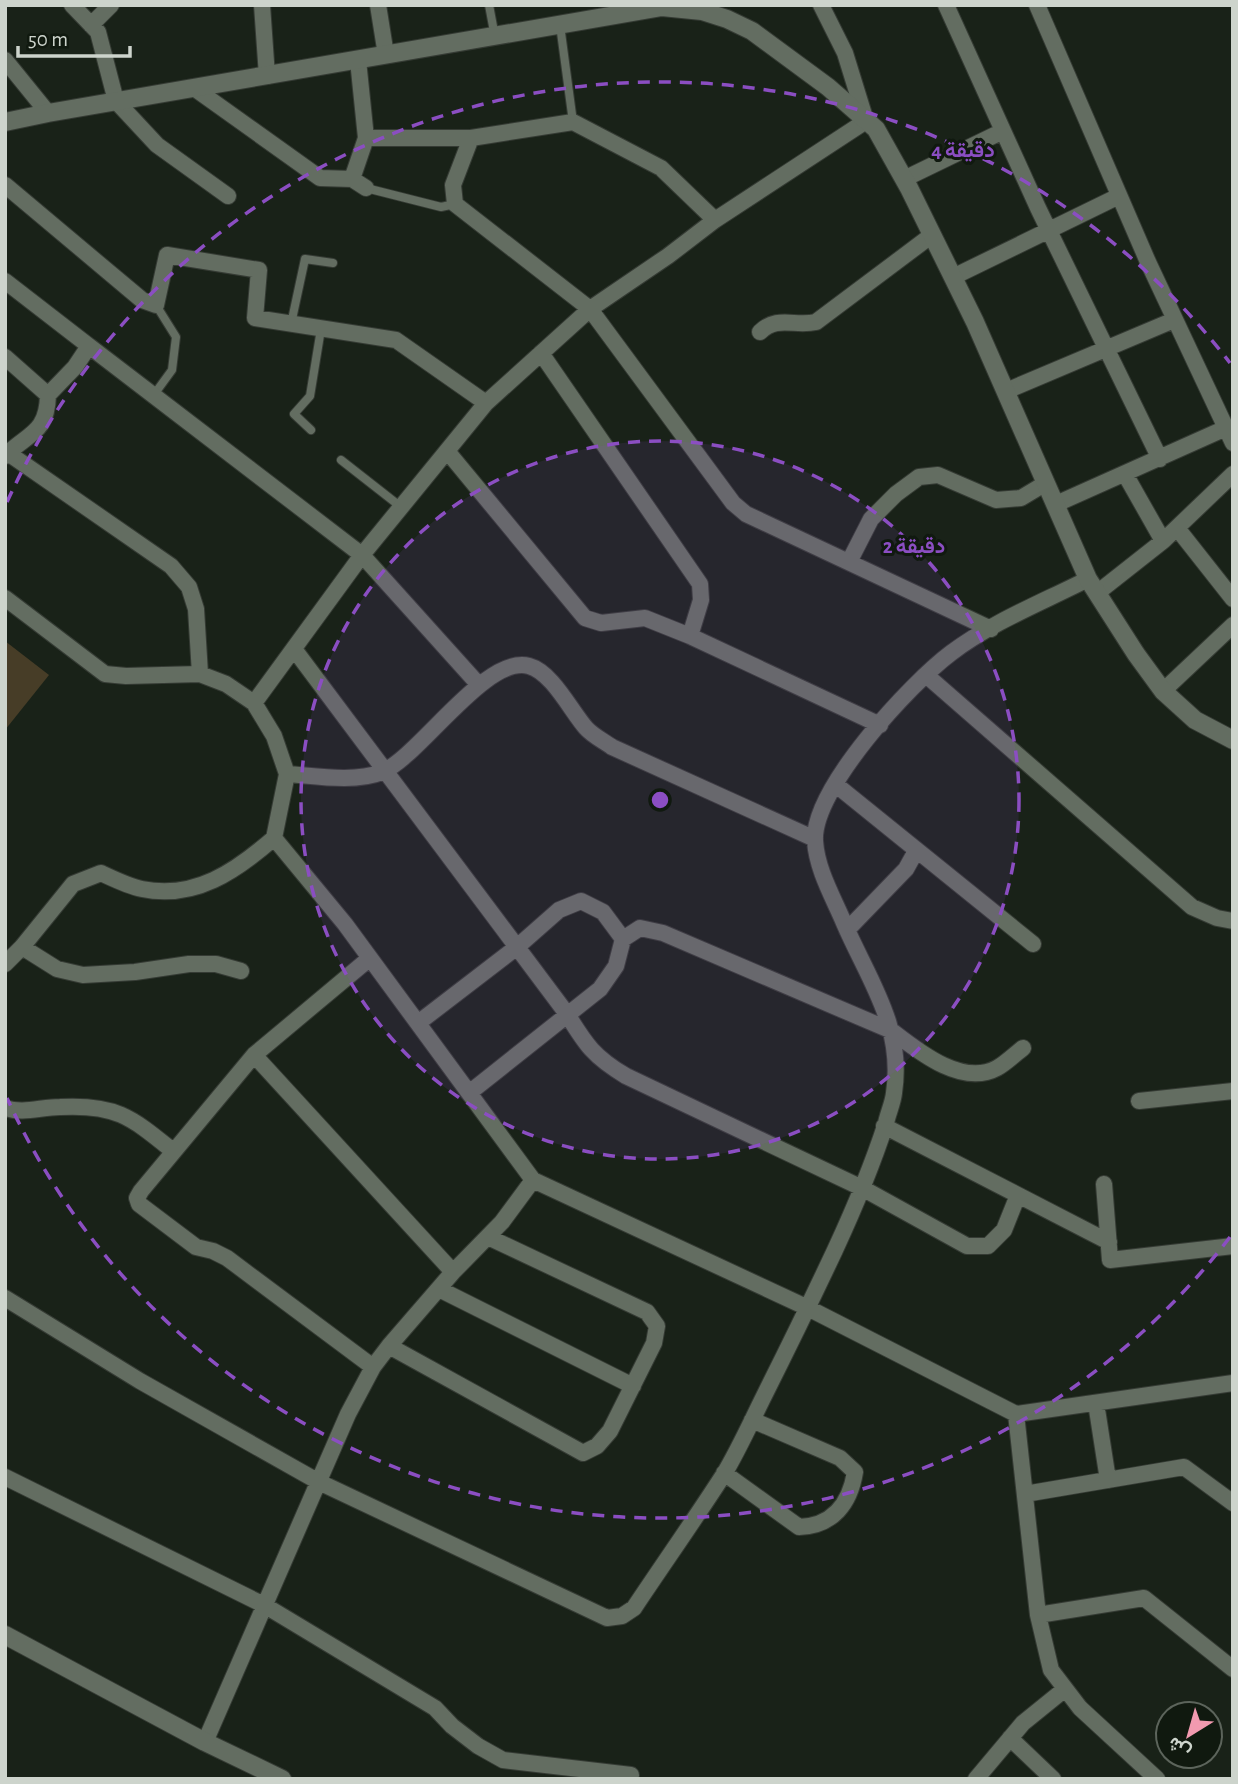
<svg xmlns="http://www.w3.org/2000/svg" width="1238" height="1784" viewBox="0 0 1238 1784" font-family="'Alegreya Sans',Vazirmatn,sans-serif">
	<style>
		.green { fill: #473d27 }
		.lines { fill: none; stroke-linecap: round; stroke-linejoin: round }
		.service-casing { stroke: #353b34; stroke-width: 10 }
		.minor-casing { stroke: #353b34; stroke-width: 18 }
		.tertiary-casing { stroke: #353b34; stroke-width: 20 }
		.secondary-casing { stroke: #353b34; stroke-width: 20 }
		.service { stroke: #636d61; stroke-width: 8 }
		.minor { stroke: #636d61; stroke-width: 16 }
		.tertiary { stroke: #636d61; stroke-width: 18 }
		.secondary { stroke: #636d61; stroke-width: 18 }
		.ring { fill: none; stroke: #8b4ec2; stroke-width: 3.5; stroke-dasharray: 12 9 }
		.centre { fill: #8b4ec2; stroke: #10190f; stroke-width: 3.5 }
		.ring-label { font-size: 21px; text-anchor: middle; font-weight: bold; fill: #8b4ec2; stroke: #10190f; stroke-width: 6; stroke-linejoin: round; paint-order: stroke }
	</style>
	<rect width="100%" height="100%" fill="#192218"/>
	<path class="green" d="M5 641 49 675 5 730Z"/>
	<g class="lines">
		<defs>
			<path id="service" d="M489 5 495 37
				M560 25 573 122
				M366 188 441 207 455 204
				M291 324 305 259 333 263
				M153 396 172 370 176 337 156 305
				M311 430 294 414 310 396 321 329
				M341 460 401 507"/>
			<path id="minor" d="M72 5 98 32 116 101 157 145 228 196
				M262 5 267 76
				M378 5 386 55
				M946 5 1038 208 1160 459
				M1037 5 1148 262 1233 443
				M91 25 111 5
				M5 60 48 113
				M194 88 320 178 352 179 366 188
				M366 138H471
				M352 179 366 138 358 60
				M904 179 1003 131
				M5 185 142 300 156 305 167 255 259 270 255 318 396 340 486 403
				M715 220 661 168 573 122 471 138 453 185 455 204 590 309 733 503 746 514 991 629
				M953 277 1119 196
				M5 281 89 346
				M760 332C777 315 795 327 816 322L932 235
				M541 353 700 584 701 600 690 636
				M5 357 48 395
				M1006 391 1174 320
				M5 451 171 566 189 587 196 609 200 674
				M447 451 585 618 601 623 645 618 690 636 880 725
				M5 456C28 433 47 434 48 395L75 367 89 346 362 555 479 685
				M1125 474 1163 541
				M1056 504 1226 428
				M1177 528 1233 599
				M849 562 871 519 896 494 919 477 938 475 996 500 1021 498 1046 483
				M1097 593 1163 541 1233 474
				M5 598 105 674 126 676 200 674 226 684 254 703 274 736 287 774 274 838C236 871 195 900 142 889 128 886 114 879 101 873L73 884 22 947 5 964
				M294 649 567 1014C586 1045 594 1057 626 1076L862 1188 967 1246H988L1004 1230 1018 1195
				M926 675 1192 907 1217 918 1233 921
				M1163 691 1233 625
				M254 703 362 555 486 403 590 309 668 256 715 220 866 121 845 53 821 5
				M287 774C316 776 354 783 382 772 420 756 486 654 529 666 552 672 571 711 586 728 593 736 604 741 612 747L815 839
				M835 784 1033 944
				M274 838 345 924 533 1180 808 1308 1016 1414 1233 1383
				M847 930 906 869 916 851
				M22 947 57 969 83 975 135 972 189 964H216L241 971
				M370 958 254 1055 453 1272
				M418 1023 517 947 559 910 581 901 603 912 623 939
				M254 1055 141 1191 137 1198 139 1204 196 1247 213 1251 227 1258 373 1367
				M469 1093 600 989 616 966 623 939 640 928 663 933 892 1031C918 1051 962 1087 997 1068 1006 1063 1015 1054 1023 1048
				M1139 1101 1233 1091
				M5 1108C23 1114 41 1107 60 1107 116 1104 131 1117 173 1151
				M884 1126 1109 1242
				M1104 1184 1110 1260 1233 1246
				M439 1289 633 1386
				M5 1298 140 1381 319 1482 607 1618 622 1616 634 1608C664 1563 695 1519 724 1474 739 1449 751 1422 764 1396 788 1348 812 1299 835 1250 854 1209 872 1166 886 1123 888 1113 893 1103 894 1093 904 1026 869 981 844 923 833 897 817 870 815 841 812 789 911 683 951 653 992 622 1043 602 1088 579
				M389 1346 583 1453 597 1446 610 1431 654 1343 657 1326 647 1312 488 1237
				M1096 1403 1108 1480
				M1016 1414 1038 1615 1051 1670 1080 1708 1157 1779
				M724 1473 799 1527C833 1526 850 1503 855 1472L840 1458 752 1420
				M5 1477 264 1605 435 1708 452 1726 478 1746 503 1760 631 1775
				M1025 1494 1184 1467 1233 1503
				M1038 1615 1144 1598 1233 1669
				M1010 1738 1053 1779
				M205 1742 348 1414 373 1367 389 1346 453 1272 502 1222 533 1180
				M976 1779 1023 1723 1065 1689"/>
			<path id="tertiary" d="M5 122 48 113 662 7 702 11 727 19 752 31 828 87 876 129 909 188 975 322 1088 579 1136 654 1163 691 1195 720 1233 740"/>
			<path id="secondary" d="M5 1635 205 1742 282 1779"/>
		</defs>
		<use href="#service" class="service-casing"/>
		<use href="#minor" class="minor-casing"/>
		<use href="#tertiary" class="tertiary-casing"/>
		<use href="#secondary" class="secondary-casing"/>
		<use href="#service" class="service"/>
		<use href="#minor" class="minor"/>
		<use href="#tertiary" class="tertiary"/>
		<use href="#secondary" class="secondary"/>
	</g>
	<circle cx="660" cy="800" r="359" fill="#8b4ec2" fill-opacity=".12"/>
	<g class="ring">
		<circle cx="660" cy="800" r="359"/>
		<path d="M1230 1237A718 718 0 0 1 7 1098M7 502A718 718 0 0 1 1230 363"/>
	</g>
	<circle cx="660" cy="800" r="10" class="centre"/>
	<g class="ring-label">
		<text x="963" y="157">4 دقيقة</text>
		<text x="914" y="553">2 دقيقة</text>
	</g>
	<rect width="1238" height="1784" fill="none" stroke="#cdd4cc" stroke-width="14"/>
	<g transform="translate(1189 1735) rotate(217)"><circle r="33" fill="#10190f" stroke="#5c645b" stroke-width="2"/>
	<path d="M0-5L12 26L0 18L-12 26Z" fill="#f29ab0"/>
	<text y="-10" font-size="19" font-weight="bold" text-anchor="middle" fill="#cdd4cc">ش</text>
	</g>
	<path d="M18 46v10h112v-10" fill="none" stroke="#cdd4cc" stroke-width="3.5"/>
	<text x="28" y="46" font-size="21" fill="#cdd4cc" stroke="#10190f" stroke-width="5" paint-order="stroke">50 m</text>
</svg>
